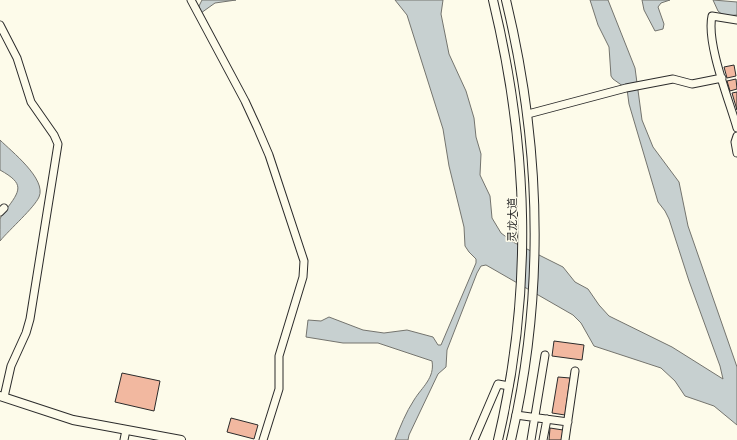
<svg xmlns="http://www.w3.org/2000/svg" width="737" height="440" viewBox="0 0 737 440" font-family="Signika,'Noto Sans SC',sans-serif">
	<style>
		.water { fill: #c7d0d0; stroke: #74746e }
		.building { fill: #f2b8a0; stroke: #2b2b2b }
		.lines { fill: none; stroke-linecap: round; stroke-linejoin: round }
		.minor-casing { stroke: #2b2b2b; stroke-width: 9 }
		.major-casing { stroke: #2b2b2b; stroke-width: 10 }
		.minor { stroke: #fdfbea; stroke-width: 7 }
		.major { stroke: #fdfbea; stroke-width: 8 }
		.labels { text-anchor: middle; stroke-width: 3; stroke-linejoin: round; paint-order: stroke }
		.street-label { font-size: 11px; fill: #2b2b2b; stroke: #fdfbea }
	</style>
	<rect width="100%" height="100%" fill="#fdfbea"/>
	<path class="water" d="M202 0H236L215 3 201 13 199 6Z
		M395 0H443L441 14 449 54 466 91 474 118 476 137 481 154 480 175 490 196 492 218 501 233 513 242 563 267 575 282 588 289 599 305 609 316 672 347 723 379 720 366 689 281 669 219 665 211 658 202 629 104 627 89 613 79 611 76 609 47 598 25 590 0H608L635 68 642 120 653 147 679 182 688 226 737 367V425L714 406 685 396 675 381 661 368 594 346 581 323 573 315 486 265 481 266 477 273 447 350 446 367 438 374 409 435 408 440H395C400 427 406 412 414 400 422 387 435 378 432 361L378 343H343L306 337 308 320 321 321 329 317 363 330 384 333 407 330 433 337 438 345H441L476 263V259L469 252 465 246 464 227 449 166 443 129 407 15Z
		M642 0H670L661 3 658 7 664 24 663 29 655 31 644 10Z
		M713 0 737 2V15L724 16 718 11Z
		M0 140C11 151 47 179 39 197 34 208 10 229 0 241 0 234 0 225 0 219 1 216 4 213 5 211 21 190 25 184 0 170Z"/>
	<path class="building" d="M734 65 736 76 727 78 724 67Z
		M736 79 737 89 730 91 727 81Z
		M737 92V110L732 93Z
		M554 341 584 345 582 360 552 356Z
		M122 373 160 381 154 411 115 402Z
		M558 377 570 378 565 415 552 413Z
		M231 418 258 425 254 439 227 432Z
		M550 428 563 430 562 440H549Z"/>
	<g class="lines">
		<defs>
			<path id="minor" d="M191 0 245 101 257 127 269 155 304 261 303 277 279 356V389L263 440
				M737 20 712 16C706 43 729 100 737 128
				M0 25 17 58 31 102 54 135 58 144 30 319 26 333 11 366 4 397
				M528 114 626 88 673 79 692 84 722 78
				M737 136 735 142 737 153
				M0 212 4 208
				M516 415 568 422
				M124 440 126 430
				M474 440 498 384 509 386
				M531 440 545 355
				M543 440 547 419
				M565 440 575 371"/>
			<path id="major" d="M493 0C529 149 533 291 498 440
				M506 0C541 145 545 294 511 440
				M0 396 73 420 181 440"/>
		</defs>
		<use href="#minor" class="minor-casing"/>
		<use href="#major" class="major-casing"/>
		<use href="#minor" class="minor"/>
		<use href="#major" class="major"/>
	</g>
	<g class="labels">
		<g class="street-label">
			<text transform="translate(512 220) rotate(-90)" y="4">灵龙大道</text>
		</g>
	</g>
</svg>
